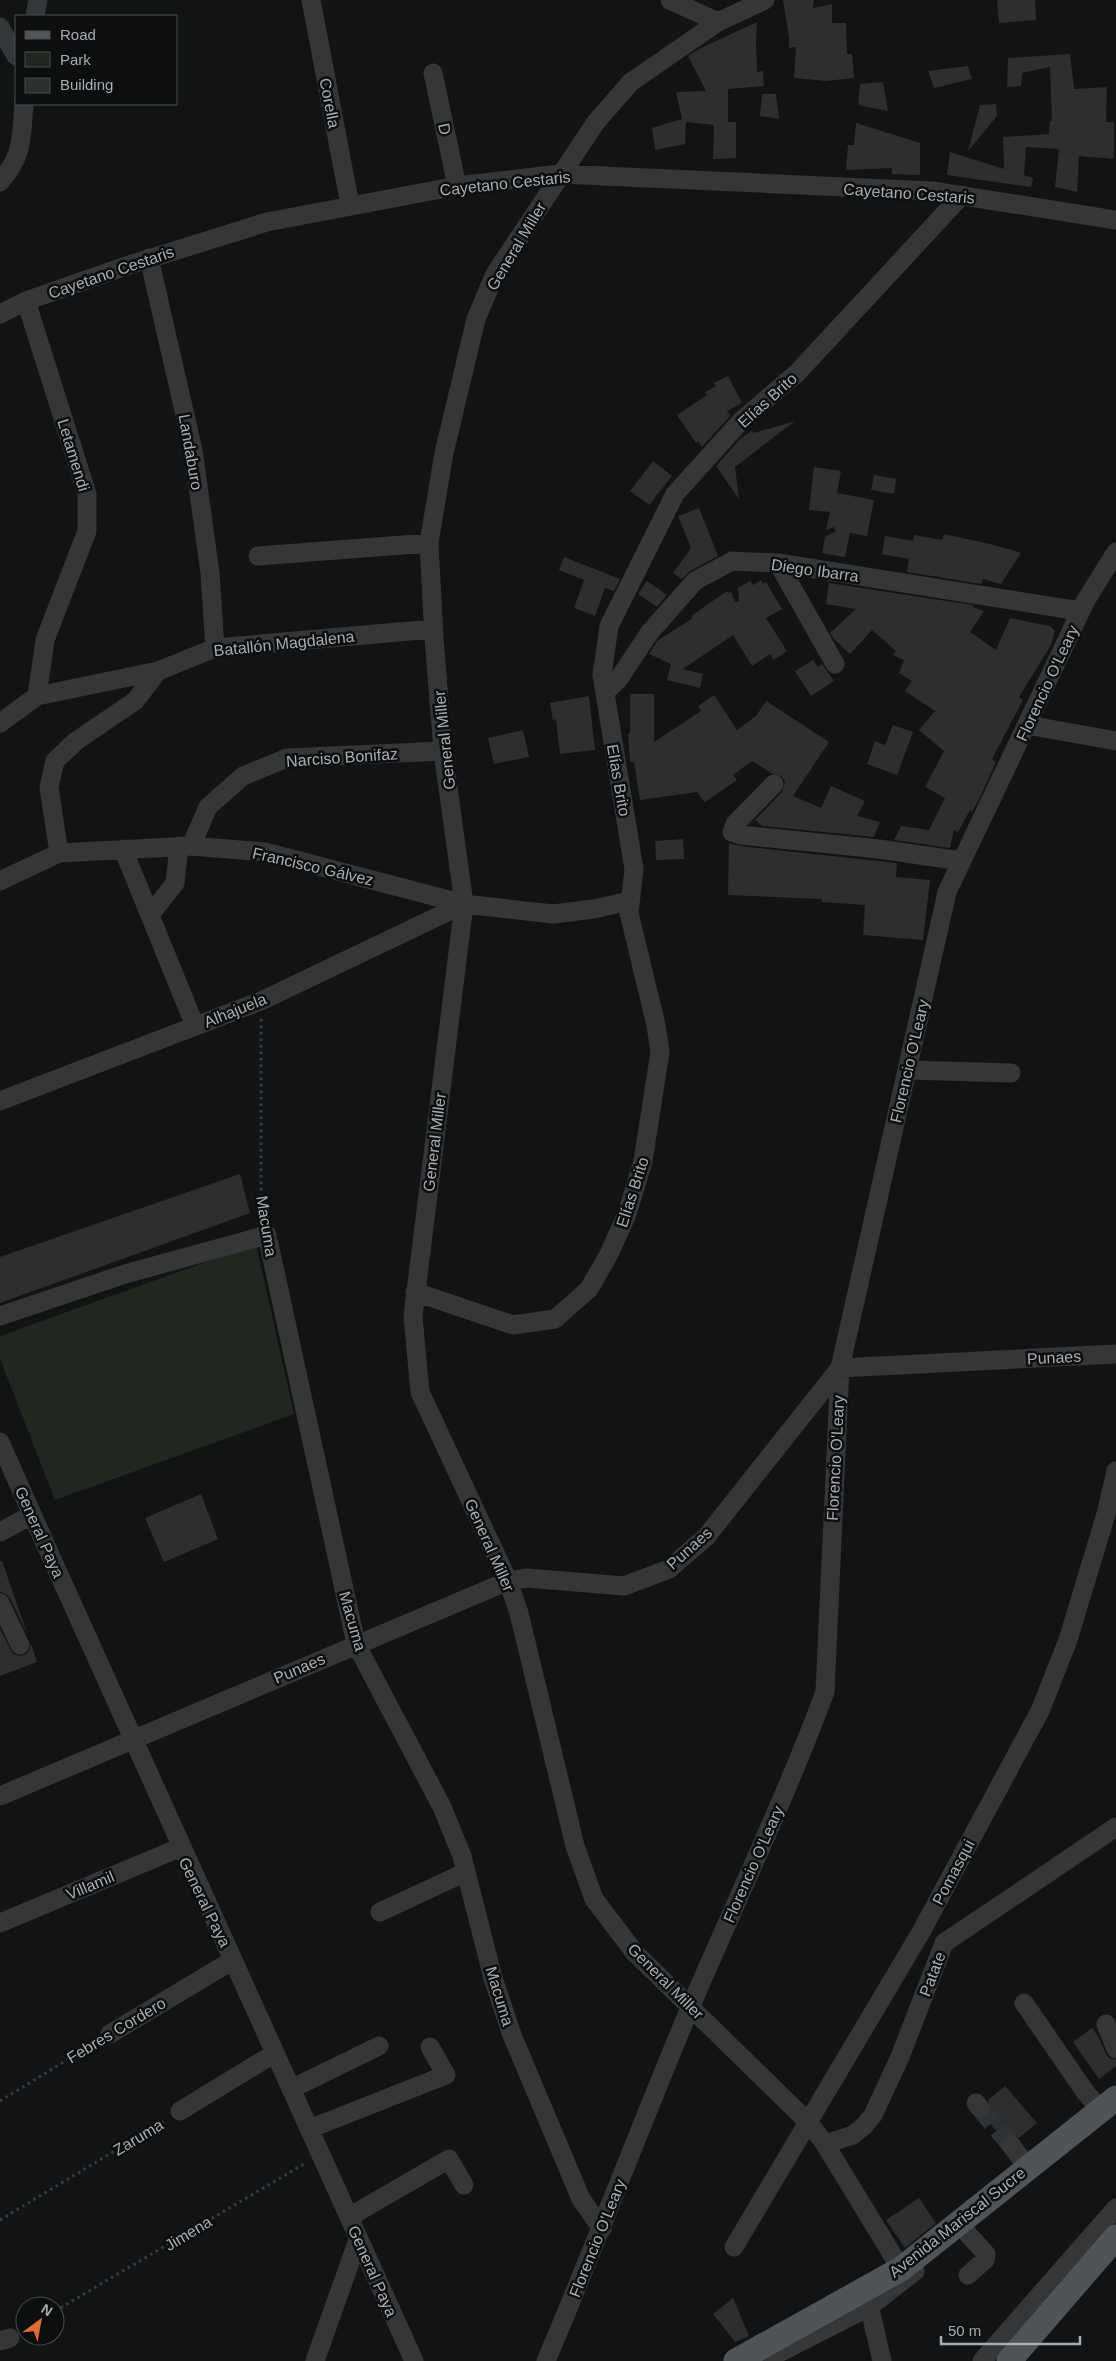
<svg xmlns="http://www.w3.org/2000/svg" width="1116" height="2361" viewBox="0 0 1116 2361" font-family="Helvetica,sans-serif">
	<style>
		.green { fill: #21261f }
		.building { fill: #2d2e2f }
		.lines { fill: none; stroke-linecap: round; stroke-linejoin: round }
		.minor-tunnel { stroke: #2f3234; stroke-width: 19; stroke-dasharray: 19 9; stroke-linecap: butt }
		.path { stroke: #3a3d3f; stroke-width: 3; stroke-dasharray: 2.5 4; stroke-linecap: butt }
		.minor { stroke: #343638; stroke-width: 19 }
		.major { stroke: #505457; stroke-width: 25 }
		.labels { text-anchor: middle; stroke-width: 5; stroke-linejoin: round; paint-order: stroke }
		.street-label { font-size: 16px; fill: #a5aeb3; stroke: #0d0e0e }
	</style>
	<rect width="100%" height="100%" fill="#121314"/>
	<path class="green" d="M256 1244 294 1414 55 1500 0 1359V1336Z"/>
	<path class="building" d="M783 0H814L813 8 832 4V23H846L847 54H852L854 78 826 81 794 78 796 47 789 48V37Z
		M997 0H1035L1036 20 999 23Z
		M757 22 756 43 757 72 763 71 764 86 728 89V122H736V158L713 159 714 125 686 122 685 144 655 150 652 128 682 119 676 92 706 91 688 56 701 48Z
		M1070 54 1074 89 1107 87 1106 122H1114V159L1079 156 1077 192 1055 187 1059 149 1026 147 1024 175 1033 178 1031 187 947 175 950 152 1004 169 1003 137 1049 134 1050 121H1052L1050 67 1022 73 1021 86 1007 87 1008 58Z
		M968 66 972 79 934 88 928 71Z
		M883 82 888 111 858 105 860 84Z
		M762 94H776L779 119 760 116Z
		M996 104 997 116 968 151 980 105Z
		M856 123 920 143V175L892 174V168L846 170 848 145H854Z
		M728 376 742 403 727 411 730 416 702 447 698 441 696 443 677 415 707 395 705 392 716 386 714 383Z
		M795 421 735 467 739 499 716 466 741 438 752 431 754 433Z
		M653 461 672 476 649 505 630 491Z
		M814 467 841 471 837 493 874 500 867 536 850 533 845 557 822 553 825 537 836 531 834 527 826 530 830 512 809 510Z
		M874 475 896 479 894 494 871 490Z
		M699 508 718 556 690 571 682 579 673 573 691 548 678 516Z
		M944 534 994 545 1021 553 1001 584 983 579 981 584 907 572 909 559 882 554 885 536 913 541 914 535 942 540Z
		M564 557 620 579 614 591 605 588 595 616 574 608 584 580 559 570Z
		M761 580 763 584 766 582 782 609 766 618 787 651 774 660 770 654 752 666 733 635 683 669 703 674 700 688 667 680 671 664 649 654 657 641 693 618 691 616 727 591 728 593 731 592 735 602 739 601 738 588 750 581 753 585Z
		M647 581 667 595 657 607 638 594Z
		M829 583 973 605V607L984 611 970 632 996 650 1010 618 1050 626 1055 631 1051 645 1019 697 1023 700 992 759 996 762 980 797 972 812 970 810 958 832 954 830 950 848 894 840 901 826 929 830 945 798 925 787 944 751 919 730 935 711 905 691 912 681 899 673 904 660 893 655 896 651 872 630 850 654 834 639 830 633 856 609 826 604Z
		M813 660 818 667 822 664 834 681 811 696 795 671Z
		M630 694H654V742L701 711 698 706 714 695 737 730 756 716 766 701 829 742 793 796 821 808 831 786 865 801 857 816 880 822 874 837 762 826 755 820 782 792 785 781 781 776 771 773 752 761 733 775 737 780 705 802 697 792 640 800 634 762H630L628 734 630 733Z
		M589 696 595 750 560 754 556 719 553 720 550 703Z
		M893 725 913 732 897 775 867 764 875 741 885 745Z
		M523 730 529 757 494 764 488 738Z
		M683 839 684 859 656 860 655 841Z
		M729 843 740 846 897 863 896 877 930 880 923 940 863 935 865 905 822 902V899L728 895Z
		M240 1174 250 1213 0 1303V1257Z
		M201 1494 218 1539 164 1562 145 1518Z
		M0 1561H2L28 1636 10 1598 6 1594 0 1592Z
		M0 1629 13 1654 19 1656 25 1655 29 1651 31 1644 37 1662 0 1676Z
		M1092 2028 1099 2038 1106 2054 1109 2058 1116 2060V2066L1099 2079 1073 2042Z
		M1005 2086 1037 2123 1019 2138 1010 2134 1003 2138 985 2118 991 2112 988 2100Z
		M919 2198 936 2223 905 2248 886 2220Z
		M733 2298 749 2336 735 2342 713 2314Z"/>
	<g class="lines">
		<path class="minor-tunnel" d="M980 2108 1011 2145"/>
		<path class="path" d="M261 1019V1209L263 1218
			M0 2101 96 2042
			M0 2220 166 2120
			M55 2311 304 2164"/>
		<path class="minor" d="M311 0 350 205
			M670 0 718 22
			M765 0 718 22 631 82 596 122 495 274 476 319 444 453 429 543 434 638 443 751 464 904 413 1316 420 1392 508 1581 519 1613 575 1846 594 1899 635 1953 809 2123 825 2144 901 2269
			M35 16 38 0
			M0 27 16 56
			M433 73 457 186
			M0 182C24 154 21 138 24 104
			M149 258 193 450 210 573 215 648
			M26 301 87 494V531L45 640 37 696
			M0 314 26 301 126 266 267 222 457 186 560 174 932 191 1116 220
			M258 556 429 543
			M778 563 835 664
			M605 692 618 680 650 632 695 581 732 561 778 563 1080 611
			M0 723 37 696 158 671 215 648 433 629
			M1027 725 1116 741
			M774 784 735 824 732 832 741 835 879 849 961 861
			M191 846 208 807 243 776 287 758 443 751
			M123 849 195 1026
			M59 853 49 787 55 761 76 741 135 701 158 671
			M0 881 59 853 191 846 265 852 464 904 553 914 594 909 629 901
			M150 915 175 883 179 846
			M907 1070 1011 1073
			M0 1101 261 1001 464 904
			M269 1244 356 1644 442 1807 462 1856 493 1978 512 2035 581 2199 602 2229
			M415 1292 513 1325 555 1319 589 1289 609 1254 627 1214 643 1161 660 1052 656 1025 629 913 634 869 602 675 609 626 675 494 740 422 798 372 962 195
			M0 1316 125 1274 267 1235
			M0 1442C136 1749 274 2055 414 2361
			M0 1532 32 1515
			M0 1603 20 1645
			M0 1796 508 1581 527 1578 624 1586 669 1569 706 1537 840 1368 1116 1354
			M380 1912 466 1872
			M0 1923 179 1848
			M1024 2003 1086 2093 1101 2110
			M1106 2024 1116 2049
			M110 2034 233 1960
			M291 2089 379 2046
			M976 2103 980 2108
			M180 2111 275 2053
			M309 2129 446 2075 430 2047
			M825 2144 853 2135 864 2126 873 2115 900 2057 944 1943 1116 1827
			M1011 2145 1028 2168
			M349 2217 449 2159 464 2185
			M958 2223 986 2254 985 2260 968 2275
			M734 2247 921 1932 1040 1711 1068 1640 1106 1514 1116 1471
			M867 2296 882 2361
			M0 2341 10 2338
			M315 2361 358 2240
			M546 2361C595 2246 639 2130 687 2015 733 1907 784 1802 825 1692L840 1368 947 892 1086 600 1116 552
			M763 2361 869 2307 915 2271
			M982 2361 1116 2208"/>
		<path class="major" d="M736 2361 901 2269 1116 2098
			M1009 2361 1116 2237"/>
	</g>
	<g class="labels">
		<g class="street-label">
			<text transform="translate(330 103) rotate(79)" y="6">Corella</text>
			<text transform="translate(445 129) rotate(78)" y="6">D</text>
			<text transform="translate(505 183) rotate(-6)" y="6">Cayetano Cestaris</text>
			<text transform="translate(909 193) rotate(4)" y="6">Cayetano Cestaris</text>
			<text transform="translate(516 246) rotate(-59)" y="6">General Miller</text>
			<text transform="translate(111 272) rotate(-19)" y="6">Cayetano Cestaris</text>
			<text transform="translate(767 400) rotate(-42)" y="6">Elías Brito</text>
			<text transform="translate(191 452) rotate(80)" y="6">Landaburo</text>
			<text transform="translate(74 455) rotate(73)" y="6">Letamendi</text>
			<text transform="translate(815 570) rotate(8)" y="6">Diego Ibarra</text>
			<text transform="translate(284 643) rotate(-6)" y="6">Batallón Magdalena</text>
			<text transform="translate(1047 683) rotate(-65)" y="6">Florencio O'Leary</text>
			<text transform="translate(444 740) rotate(-96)" y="6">General Miller</text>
			<text transform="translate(342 757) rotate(-4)" y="6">Narciso Bonifaz</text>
			<text transform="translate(619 780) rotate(80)" y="6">Elías Brito</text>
			<text transform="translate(313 866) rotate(13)" y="6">Francisco Gálvez</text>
			<text transform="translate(235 1010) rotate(-22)" y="6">Alhajuela</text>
			<text transform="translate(909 1061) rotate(-77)" y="6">Florencio O'Leary</text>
			<text transform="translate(434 1142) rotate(-83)" y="6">General Miller</text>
			<text transform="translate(632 1192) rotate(-72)" y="6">Elías Brito</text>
			<text transform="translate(267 1226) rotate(81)" y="6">Macuma</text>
			<text transform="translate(1054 1357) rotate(-3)" y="6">Punaes</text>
			<text transform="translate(835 1458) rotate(-87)" y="6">Florencio O'Leary</text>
			<text transform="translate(40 1532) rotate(66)" y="6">General Paya</text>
			<text transform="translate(490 1545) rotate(66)" y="6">General Miller</text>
			<text transform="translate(689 1548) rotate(-42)" y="6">Punaes</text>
			<text transform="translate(353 1621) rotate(74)" y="6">Macuma</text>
			<text transform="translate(299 1668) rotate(-23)" y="6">Punaes</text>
			<text transform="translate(753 1864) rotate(-66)" y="6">Florencio O'Leary</text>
			<text transform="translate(953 1872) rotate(-62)" y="6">Pomasqui</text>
			<text transform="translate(90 1885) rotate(-23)" y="6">Villamil</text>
			<text transform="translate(205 1902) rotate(64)" y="6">General Paya</text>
			<text transform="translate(932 1974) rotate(-69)" y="6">Patate</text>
			<text transform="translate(666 1981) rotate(45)" y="6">General Miller</text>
			<text transform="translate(500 1996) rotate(73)" y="6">Macuma</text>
			<text transform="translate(116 2030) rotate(-31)" y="6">Febres Cordero</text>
			<text transform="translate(138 2137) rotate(-31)" y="6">Zaruma</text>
			<text transform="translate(957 2222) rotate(-38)" y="6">Avenida Mariscal Sucre</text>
			<text transform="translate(188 2233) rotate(-31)" y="6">Jimena</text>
			<text transform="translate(597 2238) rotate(-68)" y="6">Florencio O'Leary</text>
			<text transform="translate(373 2271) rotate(66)" y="6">General Paya</text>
		</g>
	</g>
	<rect x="15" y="15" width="162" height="90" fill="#0d0e0e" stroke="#4a4e50"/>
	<rect x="25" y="31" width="25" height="8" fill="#505457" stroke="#4a4e50"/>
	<text x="60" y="40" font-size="15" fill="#a5aeb3">Road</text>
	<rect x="25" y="52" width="25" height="15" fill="#21261f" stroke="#4a4e50"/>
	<text x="60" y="65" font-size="15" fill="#a5aeb3">Park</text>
	<rect x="25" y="78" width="25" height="15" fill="#2d2e2f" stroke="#4a4e50"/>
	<text x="60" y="90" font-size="15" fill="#a5aeb3">Building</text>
	<g transform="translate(40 2321) rotate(32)"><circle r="24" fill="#0d0e0e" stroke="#4a4e50"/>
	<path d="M0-4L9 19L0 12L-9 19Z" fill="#df6b3e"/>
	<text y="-8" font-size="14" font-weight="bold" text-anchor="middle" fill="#a5aeb3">N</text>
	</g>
	<path d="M941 2336v8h139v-8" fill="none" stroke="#a5aeb3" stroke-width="2.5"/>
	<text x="948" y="2336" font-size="15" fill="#a5aeb3" stroke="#0d0e0e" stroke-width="4" paint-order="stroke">50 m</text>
</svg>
